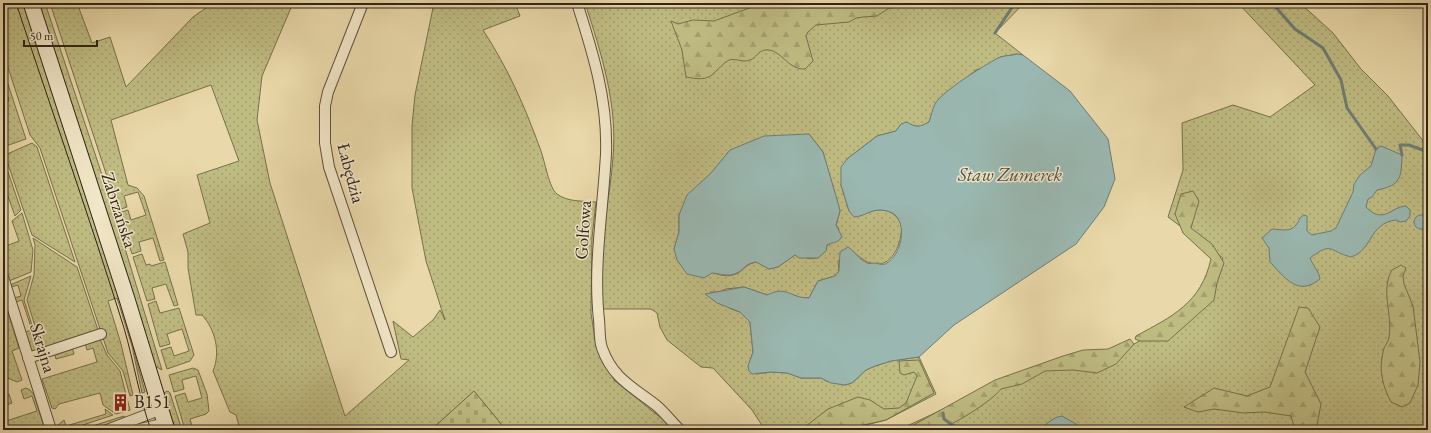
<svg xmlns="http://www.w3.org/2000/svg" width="1431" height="433" viewBox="0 0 1431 433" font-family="'EB Garamond',serif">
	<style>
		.grass { fill: url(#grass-dots); stroke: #77704e; fill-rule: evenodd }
		.forest { fill: url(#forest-firs); stroke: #77704e }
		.cemetery { fill: url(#cemetery-stones); stroke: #77704e }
		.water { fill: #9ab8b1; stroke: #6f7d75 }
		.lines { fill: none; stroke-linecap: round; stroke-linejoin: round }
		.stream { stroke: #6f7d75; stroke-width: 3 }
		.street-casing { stroke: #5e513e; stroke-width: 12 }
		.secondary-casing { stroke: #2f241b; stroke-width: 17 }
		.street { stroke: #f1e6c7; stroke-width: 10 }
		.secondary { stroke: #f1e6c7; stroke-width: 15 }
		.tram { stroke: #2f241b; stroke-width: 1 }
		.labels { text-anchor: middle; stroke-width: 3; stroke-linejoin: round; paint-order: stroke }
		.street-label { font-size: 18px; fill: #2f241b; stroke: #f1e6c7 }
		.poi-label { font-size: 18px; fill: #2f241b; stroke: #f1e6c7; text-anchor: start }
		.water-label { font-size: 19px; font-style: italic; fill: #4f5048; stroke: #f1e6c7 }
	</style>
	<defs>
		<pattern id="grass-dots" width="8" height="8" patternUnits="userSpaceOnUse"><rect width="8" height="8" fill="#bfbc82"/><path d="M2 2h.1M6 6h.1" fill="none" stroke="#a4a170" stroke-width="1.8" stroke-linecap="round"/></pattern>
		<pattern id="forest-firs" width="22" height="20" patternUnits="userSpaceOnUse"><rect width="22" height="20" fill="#bfbc82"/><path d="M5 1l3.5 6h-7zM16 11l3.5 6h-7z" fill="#a4a170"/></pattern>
		<pattern id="cemetery-stones" width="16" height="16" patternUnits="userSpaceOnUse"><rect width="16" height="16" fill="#bfbc82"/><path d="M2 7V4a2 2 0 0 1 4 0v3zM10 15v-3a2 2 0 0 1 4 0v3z" fill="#a4a170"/></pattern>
	</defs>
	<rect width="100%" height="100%" fill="#e9d8a9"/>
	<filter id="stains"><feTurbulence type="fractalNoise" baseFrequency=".005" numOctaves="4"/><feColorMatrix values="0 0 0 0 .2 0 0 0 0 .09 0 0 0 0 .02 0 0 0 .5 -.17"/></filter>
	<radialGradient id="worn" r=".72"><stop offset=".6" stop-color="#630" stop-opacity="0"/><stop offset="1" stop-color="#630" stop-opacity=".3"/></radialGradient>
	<path class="grass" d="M3 3H25L123 311 145 392 142 393 132 346 117 298 108 301 121 344 133 395 130 396 123 371 108 353 40 148 30 135 3 52Z
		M38 3H45L110 199 162 370 155 366Z
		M50 3H77L92 43 110 37 126 87 193 17 213 3H293L262 76 257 120 270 183 345 416 409 360 401 359 393 321 413 337 433 320 440 310 445 320 426 261 412 188V126L415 95 434 3H515L520 16 483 30C509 70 525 107 541 151 545 162 549 188 557 194 567 202 584 201 596 202L592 238 591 313 595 340 614 380 676 430H506L474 391 431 430H243L239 426 236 415 230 412 213 371C221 352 215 329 202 315H196L188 268V252L183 234 210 223 197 175 239 161 211 85 111 120 128 185 137 188 144 196 164 260 160 261 153 238 139 242 141 251 132 254 119 213 128 210 131 220 146 215 138 192 124 196 127 207 118 210Z
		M585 3H1024L995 33 1023 55 1017 54 1000 57 985 67 976 70 936 103 929 122 921 127 901 124 896 131 877 136 847 159 841 185 849 211 860 216C877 208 890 205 902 224 901 257 881 280 853 251L838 261 839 271 835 276 818 281 809 298H801L793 295H767L744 287 726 289 720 292H710L729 308 740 312 750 322 753 352 748 367 756 374 771 372 788 373 801 378H822L826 381 845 385 852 383 866 370 875 366 891 361 919 357 936 394 886 420 846 430H765L752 410 713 368 701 367 667 340 660 327 657 313 651 309H601C601 297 599 285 600 273 601 234 610 196 613 158 618 105 601 52 585 3ZM809 134 823 152 825 160 840 211 836 225 839 229C837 233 834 239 831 243 829 245 828 244 826 247 820 261 810 261 796 254L778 267 769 269 757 262C746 264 746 268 738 273 719 284 690 259 674 249L679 232V215L730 150Z
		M1238 3H1300L1333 33 1361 69 1388 96 1428 147V430H892L907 426 993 386 1055 364 1096 365 1183 317 1209 292 1223 258 1168 217 1183 170 1182 123 1233 105 1270 117 1315 85Z
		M3 69 26 139 3 147V103L9 101 3 81Z
		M32 143 37 147 75 262 32 235 5 155Z
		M8 172 21 210 15 216 3 182V174Z
		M22 213 33 250 31 272 9 281 3 262V249L6 246 19 241 12 221Z
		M33 238 77 267 99 333 42 349 27 300 34 275 35 245Z
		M142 254 146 265 150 264 151 266 165 262 178 305 174 306 166 284 152 288 155 299 147 301 133 257Z
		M31 276 24 300 40 350 32 352 25 332 32 330 22 300 16 302 14 298 21 296 18 285 11 287 10 285Z
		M3 296 19 348 12 351 22 380 17 382 3 376Z
		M156 301 160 313 179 308 194 355 190 361 167 369 161 350 171 347 174 356 189 351 182 329 167 334 170 344 160 347 148 304Z
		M100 339 107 355 120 371 130 410 116 414 103 405 100 393 59 404 55 409 52 408 42 379 97 362 93 348 87 350 85 343Z
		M72 347 74 354 56 359 54 352Z
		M193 368 198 370 207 394 209 411 206 414 190 419 193 430H185L175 396 185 393 188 402 202 398 196 376 182 380 184 389 174 392 169 375Z
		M26 388 30 390 34 395 45 430H3V422L37 411 32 396 24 399 21 390Z
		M168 391 170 393 182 430H175L163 393Z
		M9 394 12 403 3 406V396Z
		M105 409 113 415 68 430H56L58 425 64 420 66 426 106 414Z
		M124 416 125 418 99 430H80Z"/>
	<path class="forest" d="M763 3H915L905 7 889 8 877 16 863 17 856 18 849 22 816 25 808 32 806 36 813 61 805 69C787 70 781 48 765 50 758 51 756 58 750 60 743 63 737 58 729 60 723 63 720 68 715 72 708 81 696 79 686 77L682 50 671 21 678 24 693 20 714 21Z
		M1193 191 1199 201 1191 228 1212 244 1224 263 1217 283 1214 300 1168 341H1140L1135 339 1136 336C1173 316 1201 303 1211 259L1183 233 1175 214 1181 194Z
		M1401 265 1406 268 1403 276 1404 284 1413 306 1420 362 1418 385 1410 403 1402 407 1391 402C1387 394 1383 385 1382 376 1380 367 1382 356 1384 348 1386 344 1389 341 1389 337 1393 314 1380 291 1392 270Z
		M1299 307 1308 308 1320 327 1305 372 1321 404 1316 430H1295L1291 416 1264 412 1244 413 1214 409 1198 412 1184 407 1214 388 1247 396 1270 387Z
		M1130 339 1134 344 1116 364 1097 373 1073 370 1045 371 1022 384 1001 389C992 401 951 427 936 430 924 432 910 430 898 430L908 428 995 380 1063 356 1083 350 1108 349Z
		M919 360 934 393 886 420 841 430H801L828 409 858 397 870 400 884 409 899 408 906 403 917 376 914 372 904 375 900 373 899 361Z"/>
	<path class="cemetery" d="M474 391 506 430H431Z"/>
	<path class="water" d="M1017 54 1023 55 1070 91 1108 139 1115 179 1104 207 1076 244 954 325 919 357 891 361 875 366 866 370 852 383 845 385 831 383 821 378H801L787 373 771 372 752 374 749 371 748 366 753 352 750 322 740 312 717 303 705 294 744 287 767 295C787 285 790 298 809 298L818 281 835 276 839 271 840 252 848 247C854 251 860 260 867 263 869 264 873 263 876 263 879 264 882 265 885 264 903 256 910 216 887 211 872 207 867 216 854 217L849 211 841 185V167L847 159 877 136 896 131 901 124 907 122C916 128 920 127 929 122 931 117 932 110 935 104 942 91 985 65 998 58 1004 55 1011 56 1017 54Z
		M809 134 823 152 838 203 840 211 836 225 842 237C838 243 833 242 827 245L826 251 818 258H799L795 255 778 267 769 269 756 262C744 264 745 269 737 273 728 277 721 274 712 273L704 278 687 274 677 260 674 249 679 232V215L687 195 711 173 730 150 764 136Z
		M1381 146 1402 155C1401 177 1402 185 1377 190L1372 197 1368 199 1366 207C1384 225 1390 207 1406 206L1410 210V216L1406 221 1400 222 1396 220C1369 223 1373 250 1351 257 1328 251 1333 241 1310 258 1313 266 1319 271 1320 279 1298 297 1285 278 1270 262L1269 248 1262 238 1272 229C1280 229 1290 233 1296 225 1300 220 1298 218 1304 215L1307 216V231L1312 235 1331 231 1336 228 1353 192 1354 184 1360 175 1371 166 1376 149Z
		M1414 222a7 7 0 1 1 14 0a7 7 0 1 1-14 0Z
		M1062 416 1076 424 1080 430H1037C1046 426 1052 417 1062 416Z"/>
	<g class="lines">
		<path class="stream" d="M1272 3 1295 29 1323 48 1341 80 1347 108 1376 149
			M995 33 1015 3
			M1402 155 1400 145H1409L1428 152
			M943 413 944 419 958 429"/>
		<defs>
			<path id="street" d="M363 3 328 92 325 106V143L329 167 391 352
				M577 3C593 53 608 101 606 154 603 210 593 265 599 320 600 329 599 340 602 348 613 379 633 387 657 406 665 413 672 422 680 430
				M3 277 51 430
				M28 358 101 334
				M107 430 154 412 160 407
				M136 430 158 425H166"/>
			<path id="secondary" d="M31 3 127 299 167 430"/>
		</defs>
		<use href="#street" class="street-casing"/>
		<use href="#secondary" class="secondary-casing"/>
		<use href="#street" class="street"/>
		<use href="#secondary" class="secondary"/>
		<path class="tram" d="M16 3C52 111 90 219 124 328 134 362 139 397 151 430"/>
	</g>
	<defs>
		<symbol id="building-bare" viewBox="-9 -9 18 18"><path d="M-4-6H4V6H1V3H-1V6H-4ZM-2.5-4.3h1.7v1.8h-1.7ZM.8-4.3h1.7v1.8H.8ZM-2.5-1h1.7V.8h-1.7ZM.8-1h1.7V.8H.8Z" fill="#8f2418" stroke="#f1e6c7" stroke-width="2.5" paint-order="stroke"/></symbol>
	</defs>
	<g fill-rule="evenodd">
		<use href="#building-bare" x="108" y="390" width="25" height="25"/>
	</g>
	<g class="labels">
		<g class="street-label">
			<text transform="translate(351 173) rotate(75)" y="6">Łabędzia</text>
			<text transform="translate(119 210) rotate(72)" y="6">Zabrzańska</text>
			<text transform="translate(583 230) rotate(-86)" y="6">Golfowa</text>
			<text transform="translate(43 348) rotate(73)" y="6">Skrajna</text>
		</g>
		<g class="poi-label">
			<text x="134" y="408">B151</text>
		</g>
		<g class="water-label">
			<text x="1010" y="181">Staw Zumerek</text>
		</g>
	</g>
	<rect width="1431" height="433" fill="none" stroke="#e9d8a9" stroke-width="16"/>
	<rect x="4" y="4" width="1423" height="425" fill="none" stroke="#2f241b" stroke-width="2"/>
	<rect x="8" y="8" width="1415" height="417" fill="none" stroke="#2f241b"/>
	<path d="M24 40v6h73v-6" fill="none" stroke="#2f241b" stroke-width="2"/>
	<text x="30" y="40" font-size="12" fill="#2f241b" stroke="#f1e6c7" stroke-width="3" paint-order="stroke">50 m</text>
	<rect width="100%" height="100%" filter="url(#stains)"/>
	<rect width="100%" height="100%" fill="url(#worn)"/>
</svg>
